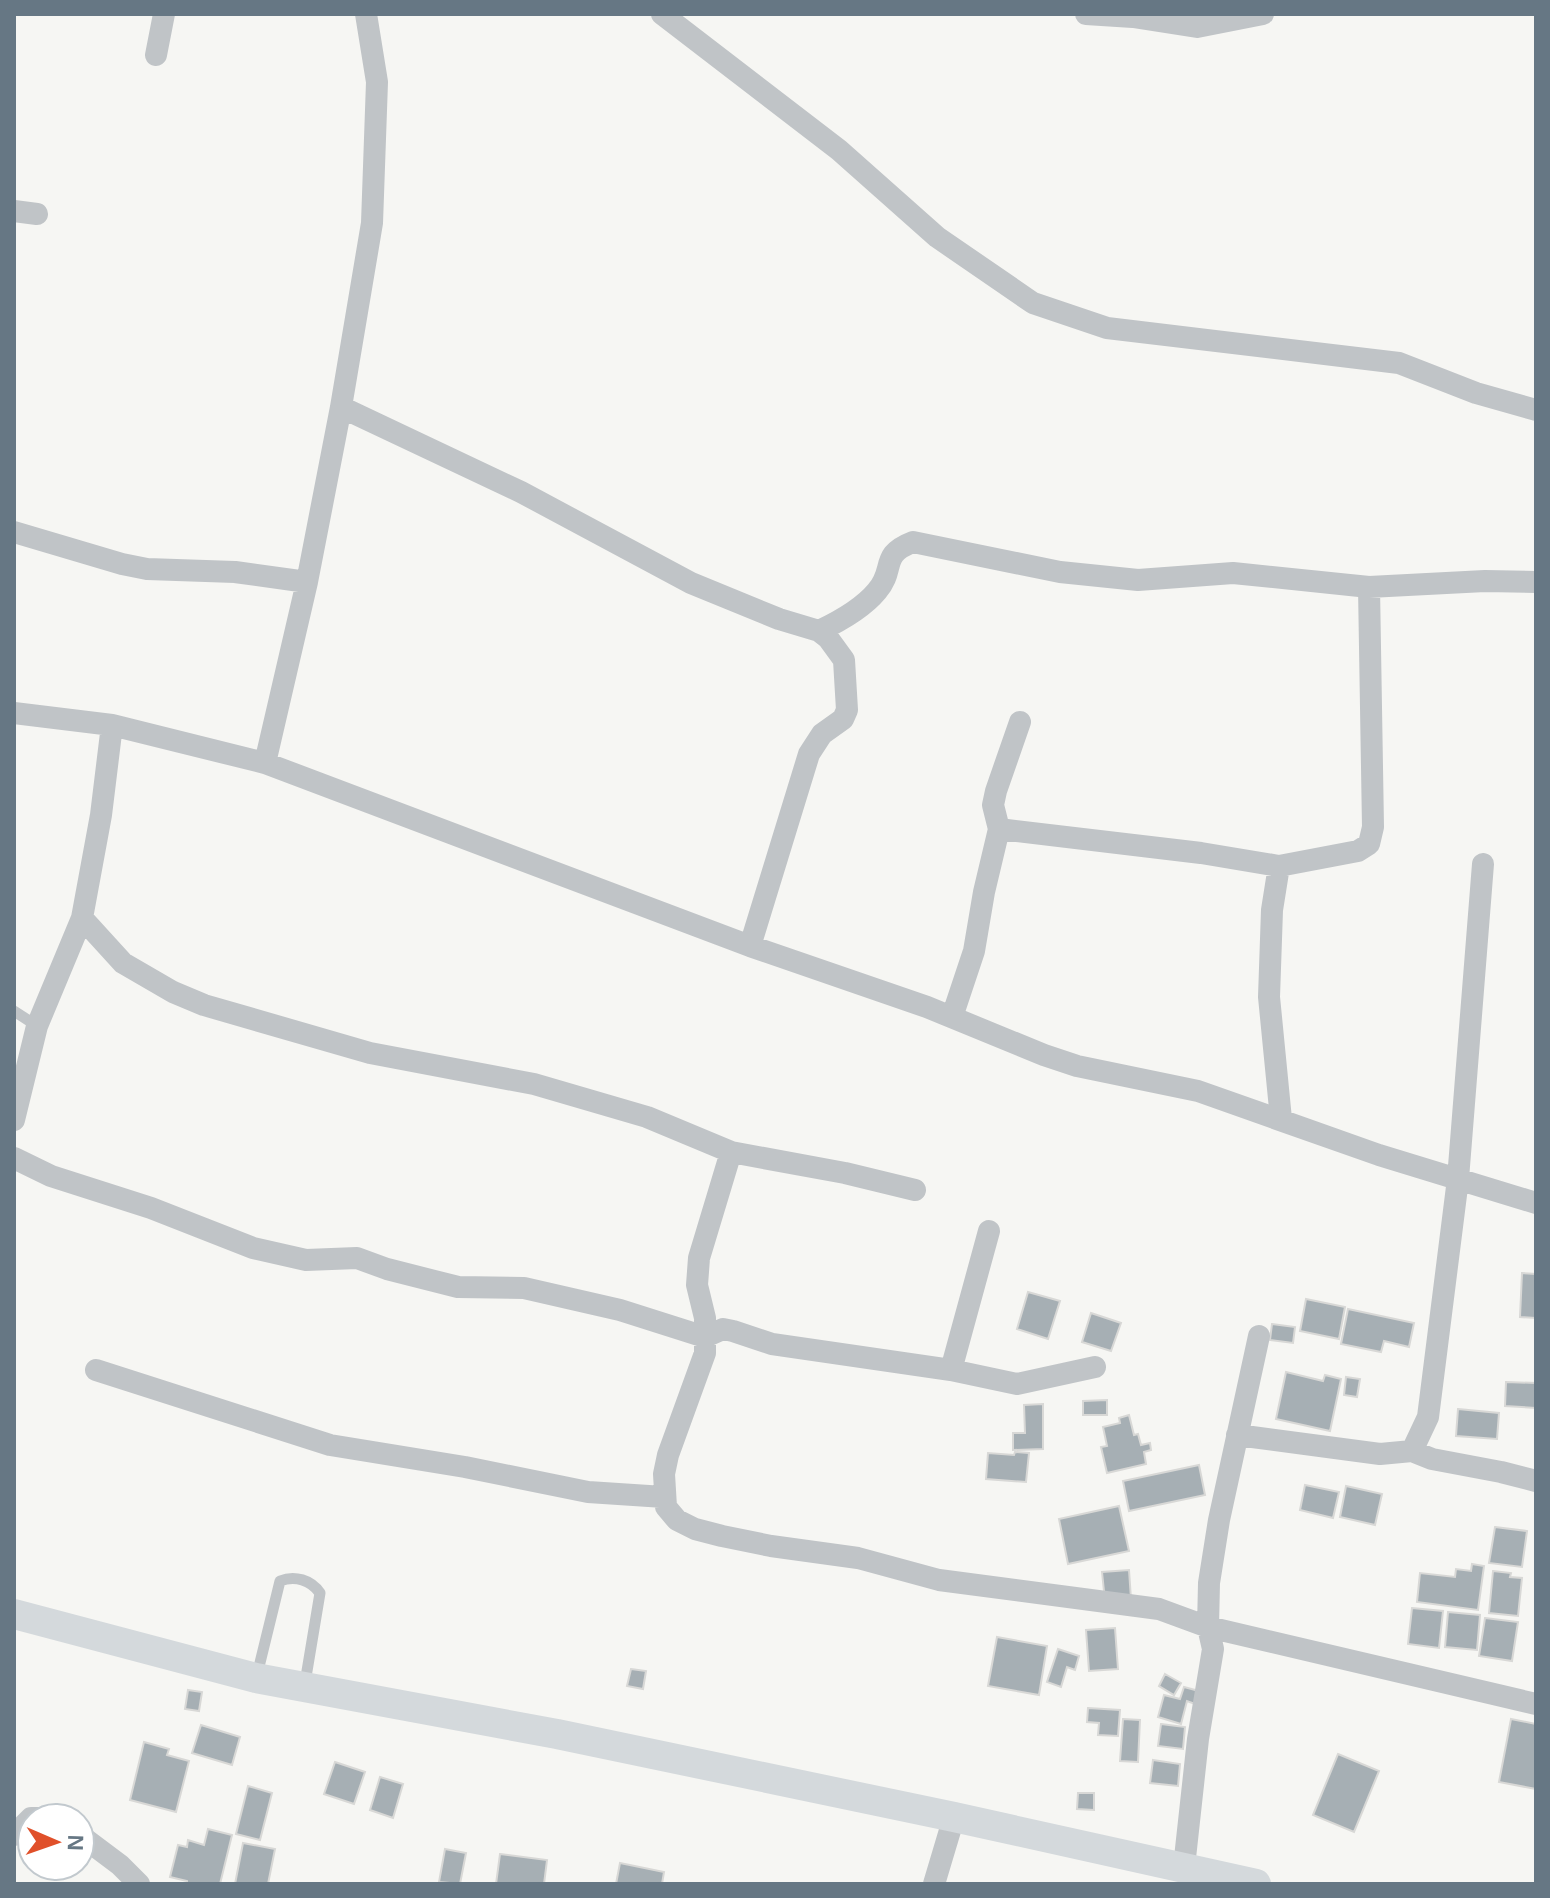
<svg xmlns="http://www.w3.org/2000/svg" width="1550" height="1898" viewBox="0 0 1550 1898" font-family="Helvetica,sans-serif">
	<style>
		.building { fill: #a6afb4; stroke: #d8d8d6; stroke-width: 2 }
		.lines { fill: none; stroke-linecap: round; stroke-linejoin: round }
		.lane { stroke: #c0c4c7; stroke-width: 11 }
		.street { stroke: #c0c4c7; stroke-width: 22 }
		.secondary { stroke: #d4d9dc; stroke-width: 30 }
	</style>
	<rect width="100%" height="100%" fill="#f6f6f3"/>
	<path class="building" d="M1522 1273 1536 1274V1318L1520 1317Z
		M1028 1292 1060 1301 1048 1339 1017 1329Z
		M1306 1299 1345 1307 1339 1339 1300 1331Z
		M1348 1309 1414 1323 1409 1347 1384 1341 1381 1352 1341 1344Z
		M1091 1313 1121 1323 1111 1351 1082 1342Z
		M1272 1324 1295 1327 1293 1343 1270 1340Z
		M1286 1372 1323 1381 1325 1375 1341 1379 1330 1431 1276 1419Z
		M1346 1377 1360 1379 1357 1397 1344 1395Z
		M1506 1382 1536 1383V1408L1505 1406Z
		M1107 1400V1415H1083V1401Z
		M1043 1404V1449L1013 1450V1433H1025L1024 1405Z
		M1458 1409 1499 1413 1497 1439 1456 1436Z
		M1129 1415 1134 1435 1138 1434 1141 1445 1150 1443 1151 1450 1144 1452 1146 1464 1107 1473 1101 1447 1107 1446 1103 1427 1120 1423 1119 1418Z
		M1015 1452 1029 1453 1026 1482 986 1479 988 1453 1014 1455Z
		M1199 1465 1205 1495 1129 1511 1123 1481Z
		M1305 1485 1339 1492 1333 1518 1300 1510Z
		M1346 1486 1382 1494 1375 1525 1340 1517Z
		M1119 1506 1129 1551 1068 1564 1059 1519Z
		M1495 1527 1527 1531 1522 1567 1489 1563Z
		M1472 1564 1484 1566 1478 1610 1417 1602 1420 1573 1455 1577 1456 1569 1471 1571Z
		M1129 1570 1131 1599 1105 1601 1102 1572Z
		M1493 1571 1511 1573 1510 1577 1522 1578 1518 1616 1489 1613Z
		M1412 1608 1443 1611 1439 1648 1408 1644Z
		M1448 1612 1480 1615 1477 1650 1445 1647Z
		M1485 1618 1518 1622 1512 1661 1479 1656Z
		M1115 1628 1118 1669 1089 1671 1086 1630Z
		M997 1637 1047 1646 1039 1695 988 1686Z
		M1058 1649 1079 1656 1075 1670 1067 1667 1061 1687 1047 1682Z
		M631 1669 646 1671 643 1689 627 1686Z
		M1165 1674 1181 1683 1174 1695 1159 1686Z
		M1184 1687 1199 1691 1195 1704 1187 1701 1181 1724 1158 1717 1164 1695 1180 1699Z
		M188 1690 202 1692 199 1711 185 1709Z
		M1088 1708 1120 1710 1118 1736 1098 1735 1099 1723 1087 1722Z
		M1123 1719 1140 1720 1138 1762 1120 1761Z
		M1511 1719 1536 1724V1789L1499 1782Z
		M1161 1724 1185 1727 1183 1749 1158 1746Z
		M201 1725 240 1737 232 1765 192 1753Z
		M144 1742 169 1749 167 1755 189 1761 176 1812 130 1800Z
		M1338 1754 1379 1771 1354 1832 1313 1815Z
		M1153 1760 1180 1764 1178 1786 1150 1783Z
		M335 1762 365 1772 354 1804 324 1794Z
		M380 1777 403 1784 393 1818 370 1810Z
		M248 1786 272 1793 260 1840 236 1834Z
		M1078 1793H1094V1810L1077 1809Z
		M208 1829 232 1835 220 1884H187V1881L170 1877 178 1845 187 1847 188 1840 204 1845Z
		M243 1843 275 1849 268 1884H235Z
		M445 1849 466 1853 460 1884 439 1882Z
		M500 1854 547 1860 544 1884H496Z
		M620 1863 664 1872 662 1884H616Z"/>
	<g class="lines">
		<path class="lane" d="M14 1011 37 1026
			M257 1675 280 1581C295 1575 311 1580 320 1593L305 1683"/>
		<path class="street" d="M662 14 839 150 937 237 1033 303 1107 328 1399 363 1476 393 1536 410
			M1086 14 1133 17 1197 27 1263 14
			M156 55 164 14
			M14 211 37 214
			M341 407 521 492 691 583 779 619 819 631 828 638 844 660 847 710 843 719 822 734 809 754 750 946
			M14 532 122 564 147 569 235 572 307 582
			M819 631C838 622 863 608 877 591 896 569 879 555 913 542L1060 572 1138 580 1233 573 1369 587 1485 581 1536 582
			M14 713 112 725 265 763 750 946 927 1007 1044 1055 1077 1066 1198 1091 1379 1155 1536 1203
			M265 763 307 582 341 407 372 223 377 82 366 14
			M999 829 1201 853 1279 866 1358 851 1369 844 1373 827 1369 587
			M1279 866 1272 910 1269 997 1281 1119
			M82 918 123 963 173 992 204 1005 370 1053 534 1084 647 1117 731 1152 845 1173 915 1190
			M952 1017 974 951 984 892 999 829 993 805 996 791 1020 722
			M14 1120 37 1026 82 918 101 815 112 725
			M731 1152 699 1258 697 1285 705 1318V1353L668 1455 664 1474 666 1507 677 1520 695 1529 722 1536 771 1546 858 1558 939 1580 1159 1609 1208 1627 1536 1704
			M14 1158 51 1176 151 1208 253 1248 306 1260 357 1258 387 1269 458 1287 524 1288 620 1310 705 1337 723 1329 733 1331 772 1344 951 1370 1017 1384 1095 1367
			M96 1370 330 1445 465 1467 588 1492 664 1497
			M951 1370 989 1231
			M1237 1435 1380 1454 1412 1451 1432 1459 1501 1472 1536 1481
			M1412 1451 1428 1417 1458 1179 1483 864
			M14 1835 31 1818H51
			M80 1835 120 1865 139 1884
			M1184 1867 1198 1739 1213 1649 1208 1627 1209 1583 1219 1520 1259 1336
			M934 1884 954 1817"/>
		<path class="secondary" d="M14 1614 256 1678 557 1734 954 1817 1256 1884"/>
	</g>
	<rect width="1550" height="1898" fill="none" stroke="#667784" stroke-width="32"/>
	<g transform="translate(56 1842) rotate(92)"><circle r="38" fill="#ffffff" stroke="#c2c9ce" stroke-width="2"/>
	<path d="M0-6L14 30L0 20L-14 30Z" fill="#e0502a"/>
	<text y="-12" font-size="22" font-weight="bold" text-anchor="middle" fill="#667784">N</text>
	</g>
</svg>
